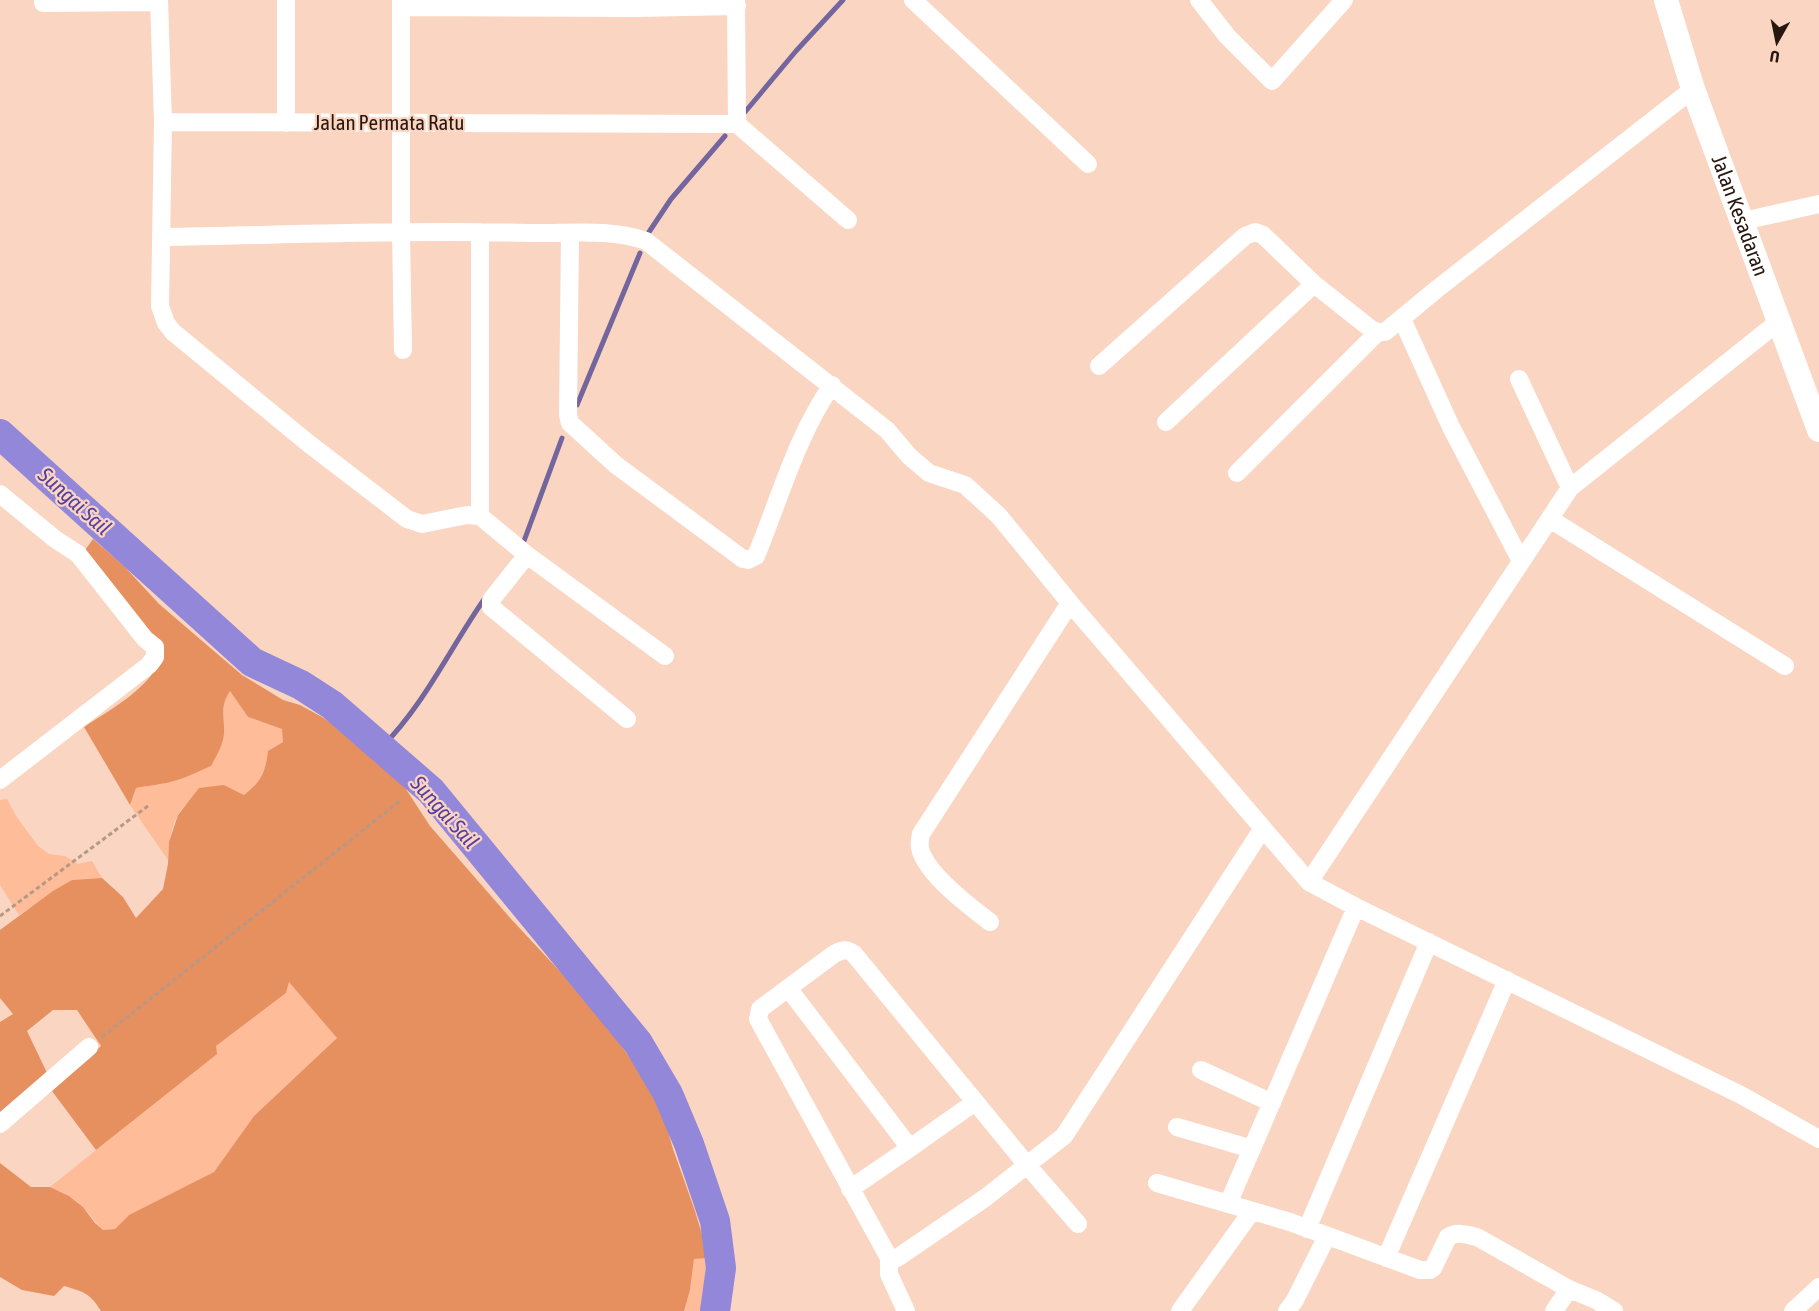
<svg xmlns="http://www.w3.org/2000/svg" width="1819" height="1311" viewBox="0 0 1819 1311" font-family="'Asap Condensed',sans-serif">
	<style>
		.green { fill: #febc99 }
		.forest { fill: #e69060 }
		.lines { fill: none; stroke-linecap: round; stroke-linejoin: round }
		.stream { stroke: #73659d; stroke-width: 5 }
		.river { stroke: #9387da; stroke-width: 30 }
		.path { stroke: #b69887; stroke-width: 3; stroke-dasharray: 4.5 3; stroke-linecap: butt }
		.street { stroke: #fff; stroke-width: 18 }
		.secondary { stroke: #fff; stroke-width: 24 }
		.labels { text-anchor: middle; stroke-width: 4.5; stroke-linejoin: round; paint-order: stroke }
		.street-label { font-size: 21px; fill: #28170e; stroke: #fad5c1 }
		.water-label { font-size: 22px; font-style: italic; fill: #553fa1; stroke: #fad5c1 }
	</style>
	<rect width="100%" height="100%" fill="#fad5c1"/>
	<path class="green" d="M230 691 248 717 283 729V742L268 751C265 773 262 781 244 795L224 785C213 790 199 795 189 802 172 814 169 841 168 860L130 805 136 788C145 786 152 786 160 784 178 782 195 773 211 766 215 756 223 744 224 734 225 715 219 709 230 691Z
		M7 799 16 816 38 846 49 854 65 856 78 864 92 861 102 878 72 880 19 915 0 885V800Z
		M289 981 337 1038 254 1116 214 1172 129 1215 115 1229 103 1230C95 1223 91 1215 84 1208 75 1198 62 1192 50 1187L216 1054V1046L286 993Z
		M709 1258 711 1267 706 1311H684L690 1290 694 1259Z"/>
	<path class="forest" d="M93 539 125 567 159 604 242 675 283 700 300 705 322 717 360 742 404 786 430 826 511 919 598 1012 659 1100 673 1149 695 1211 709 1258 694 1259 690 1290 684 1311H101C90 1293 84 1292 64 1286L54 1296 22 1290 0 1277V1163L31 1187H50L69 1196 83 1207 95 1223 103 1230 115 1229 129 1215 214 1172 254 1116 337 1038 289 982 286 993 216 1046 217 1054 96 1150 52 1091 101 1046 77 1010H53L27 1031 48 1075 0 1119V1022L13 1014 0 998V930L53 891 72 880 102 878 123 897 136 918 163 889 168 864 169 842 178 815 199 788 224 785 244 795C262 781 265 773 268 751L283 742 282 729 248 717 230 691C219 708 225 717 224 734 223 745 216 757 211 766 195 773 178 782 160 784 152 786 145 786 136 788L130 805 84 727C110 710 143 692 159 664L83 553Z"/>
	<g class="lines">
		<path class="stream" d="M745 112 796 51 843 0
			M649 232 671 199 725 136
			M577 405 640 253
			M524 541 562 438
			M381 748C425 704 450 648 485 598"/>
		<path class="river" d="M0 434 252 662 301 685 332 705 431 791 638 1043 668 1094 689 1144 715 1221 721 1268 715 1311"/>
		<path class="path" d="M0 916 148 806
			M102 1037 400 801"/>
		<path class="street" d="M43 0V3L159 2
			M159 0 163 122 737 124
			M286 0V123
			M401 0V233L403 350
			M736 0 737 124
			M913 0 1088 164
			M1199 0 1227 36 1272 81 1344 0
			M401 7 636 8 737 6
			M163 122 160 306 166 323 173 332 308 443 407 519 422 524 467 515 480 516 527 555 665 656
			M737 124 848 220
			M1743 221 1819 204
			M480 232V516
			M570 234 568 415 570 423 616 465 743 559 748 560 756 556C780 498 796 437 832 385
			M162 237C284 235 407 230 529 233 568 234 609 228 646 241L887 430 909 456 929 473 965 485 999 516 1070 603 1309 882 1356 907 1741 1095 1819 1139
			M1402 319 1451 427 1521 561
			M1099 366 1245 236 1255 232 1263 235 1314 284 1371 329 1378 332H1385L1437 289 1693 89
			M1519 379 1570 488
			M1166 422 1314 284
			M1237 473 1378 332
			M0 494 55 539 78 554 145 639 155 647V657L149 665 0 780
			M1550 519 1785 666
			M527 555 491 600V607L627 719
			M1309 882 1570 488 1778 322
			M990 922C970 907 925 873 920 848 919 843 920 839 921 834L1070 603
			M788 988 910 1148
			M1201 1070 1272 1103
			M0 1124 89 1047
			M1177 1127 1252 1149
			M1157 1183 1290 1222 1420 1270H1430L1433 1268 1448 1237C1457 1231 1467 1235 1477 1237L1569 1289 1596 1300 1614 1311
			M850 1189 910 1148 975 1102
			M1228 1204 1356 907
			M1307 1229 1429 942
			M889 1258H897L985 1198 1064 1136 1263 828
			M1386 1258 1507 980
			M906 1311 889 1274V1258L758 1019 760 1009 834 954C842 950 846 948 854 954L1027 1165 1078 1224
			M1180 1311 1252 1211
			M1287 1311 1295 1300 1327 1236
			M1554 1311 1569 1289
			M1793 1311 1819 1287"/>
		<path class="secondary" id="s1" d="M1666 0 1693 89 1819 430"/>
	</g>
	<g class="labels">
		<g class="street-label">
			<text x="389" y="130">Jalan Permata Ratu</text>
			<text dy="7" stroke="none"><textPath href="#s1" startOffset="228">Jalan Kesadaran</textPath></text>
		</g>
		<g class="water-label">
			<text transform="translate(75 501) rotate(42)" y="8">Sungai Sail</text>
			<text transform="translate(445 812) rotate(48)" y="8">Sungai Sail</text>
		</g>
	</g>
	<g transform="translate(1777 42) rotate(189)" stroke="#fad5c1" stroke-width="4.5" paint-order="stroke">
	<path d="M0-4.5L10 22L0 15L-10 22Z" fill="#28170e"/>
	<text y="-9" font-size="16" font-weight="bold" text-anchor="middle" fill="#28170e">U</text>
	</g>
</svg>
